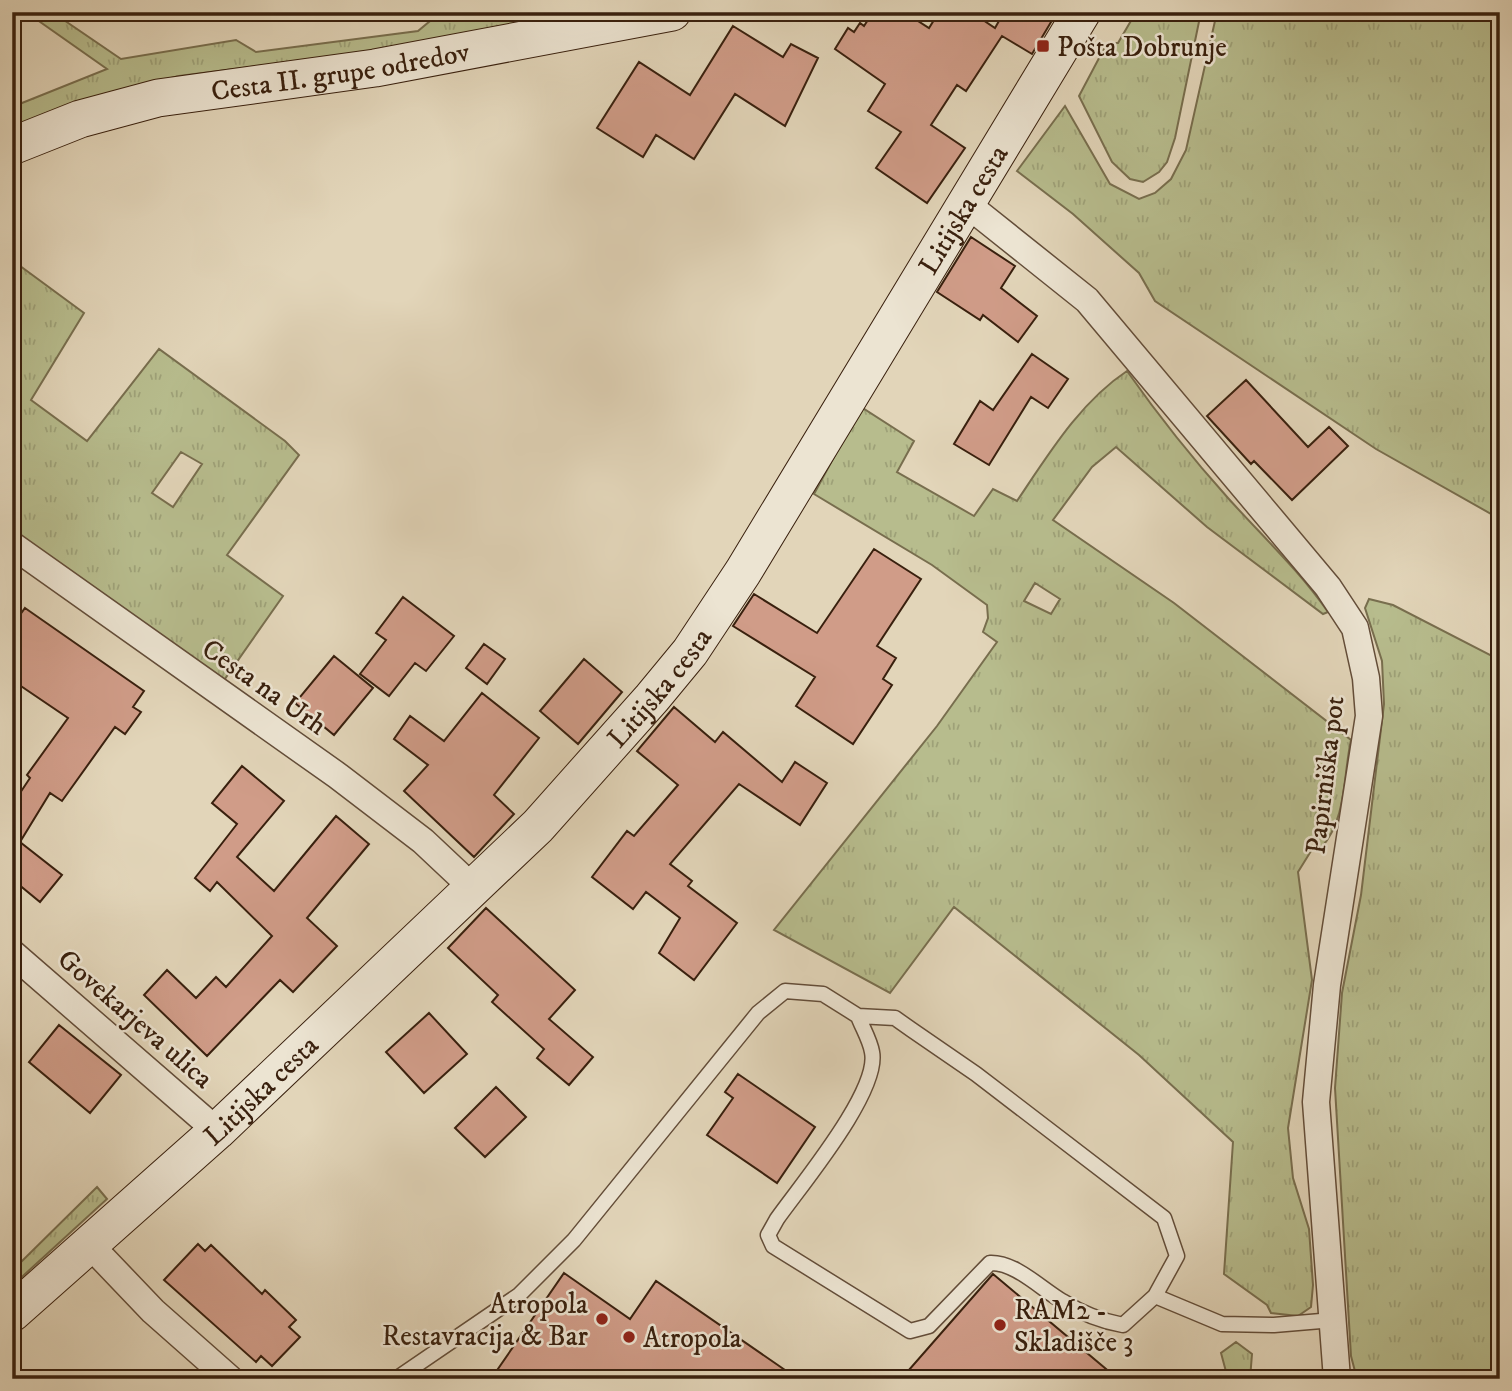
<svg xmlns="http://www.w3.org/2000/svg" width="1512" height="1391" viewBox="0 0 1512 1391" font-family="'IM FELL DW Pica',serif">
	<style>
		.grass { fill: url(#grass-tufts); stroke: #786e4e; stroke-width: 2; fill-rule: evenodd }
		.building { fill: #d09c88; stroke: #39200e; stroke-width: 2 }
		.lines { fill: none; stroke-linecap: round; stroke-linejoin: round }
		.lane-casing { stroke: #634d39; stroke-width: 17 }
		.street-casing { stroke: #634d39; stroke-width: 29 }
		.secondary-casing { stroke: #39200e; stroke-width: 39 }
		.lane { stroke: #ece4d2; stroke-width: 14 }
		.street { stroke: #ece4d2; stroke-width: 26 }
		.secondary { stroke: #ece4d2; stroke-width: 37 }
		.poi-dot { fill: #8f2418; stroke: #ece4d2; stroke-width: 2.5 }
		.labels { text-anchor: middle; stroke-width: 5; stroke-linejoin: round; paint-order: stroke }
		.poi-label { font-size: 28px; fill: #39200e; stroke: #ece4d2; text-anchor: start }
		.street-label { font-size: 28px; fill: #39200e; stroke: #ece4d2 }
	</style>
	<defs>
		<pattern id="grass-tufts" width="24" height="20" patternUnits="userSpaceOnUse" patternTransform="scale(1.75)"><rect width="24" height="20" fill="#b7bc8d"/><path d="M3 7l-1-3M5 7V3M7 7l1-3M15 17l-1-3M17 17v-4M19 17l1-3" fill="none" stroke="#9ea178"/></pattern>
	</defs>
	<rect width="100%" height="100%" fill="#e2d5b9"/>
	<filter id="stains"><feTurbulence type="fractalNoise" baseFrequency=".00286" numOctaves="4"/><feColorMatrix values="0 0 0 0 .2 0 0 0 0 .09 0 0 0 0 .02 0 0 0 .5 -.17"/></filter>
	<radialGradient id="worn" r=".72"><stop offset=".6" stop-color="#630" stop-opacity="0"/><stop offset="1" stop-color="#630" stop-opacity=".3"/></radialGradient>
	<path class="grass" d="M26 12H52L121 59 236 40 256 52 418 31 430 21 418 12H597L445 42 179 76 111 93 12 127V107L107 69Z
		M1127 12H1201L1175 138 1167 162 1159 172 1143 182 1130 179 1112 162 1079 96 1107 43H1118L1132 19Z
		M1217 12H1500V519L1376 449 1155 301 1139 273 1073 214 1017 171 1065 106 1110 184 1139 199 1155 193 1171 179 1186 150Z
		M12 260 84 313 31 400 87 441 159 349 285 441 299 455 227 555 283 596 222 683 12 534ZM181 452 202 464 173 507 152 493Z
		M1127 371C1158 415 1192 458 1228 498 1263 537 1298 569 1328 612L1323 614 1207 527 1116 447 1092 467 1053 520 1174 603 1351 740C1343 776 1347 819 1321 848L1316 843 1298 872 1312 980 1288 1128 1293 1178 1309 1229 1313 1285 1311 1307 1298 1316 1271 1313 1267 1305 1224 1274 1233 1142 1139 1055 954 907 890 993 774 930 937 726 997 642 983 632 988 618 987 605 932 565 814 494 861 407 914 441 897 472 974 516 993 489 1017 501C1048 455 1080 402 1127 371ZM1035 583 1060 599 1051 614 1024 601Z
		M1369 599 1393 605 1500 660V1379H1357L1351 1356 1335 1088 1342 993 1361 895 1384 704 1382 661 1365 608Z
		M97 1187 107 1199 12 1286V1263L17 1266Z
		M1236 1342 1252 1354 1250 1379H1228L1221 1353Z"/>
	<path class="building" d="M873 12H904L929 28 939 12H971L995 28 1004 12H1057L1032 54 1002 36 966 91 957 85 931 125 965 148 927 203 876 168 901 132 868 111 885 84 835 49 848 28 854 32 860 23 864 26Z
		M733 26 783 57 791 44 818 58 785 126 735 94 694 159 656 135 643 157 597 128 639 62 690 95Z
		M971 237 1015 266 1001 288 1037 316 1018 342 983 315 980 320 937 292Z
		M1032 354 1068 379 1048 408 1031 397 989 465 954 444 980 401 993 410Z
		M1246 380 1308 447 1329 427 1348 446 1292 500 1254 461 1251 464 1207 416Z
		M874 549 921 579 877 646 896 658 883 679 892 685 853 744 796 706 815 677 733 626 754 594 817 633Z
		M403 597 454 636 426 671 415 663 389 696 360 674 386 640 376 633Z
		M25 608 144 691 133 707 141 712 125 734 115 727 62 801 50 793 20 842 62 875 40 902 12 879V805L30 778 27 775 68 718 12 680V626Z
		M484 644 505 659 487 684 466 668Z
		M334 656 373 688 334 735 295 703Z
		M584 659 622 692 578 744 540 711Z
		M482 693 539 738 494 795 514 814 474 857 404 791 428 765 394 739 410 716 444 741Z
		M674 707 715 742 723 732 782 782 795 762 827 783 800 825 739 784 670 864 692 881 688 886 737 923 694 980 659 953 680 918 646 892 633 909 592 877 627 831 634 836 678 785 637 751Z
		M242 766 284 801 237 857 274 891 336 816 369 844 307 918 337 946 293 992 280 980 207 1056 144 995 167 970 196 998 216 977 226 987 272 936 217 882 210 891 195 878 237 824 212 803Z
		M486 908 575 990 549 1019 593 1057 569 1085 537 1058 544 1049 492 1002 498 995 448 948Z
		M429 1013 467 1054 424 1093 386 1052Z
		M59 1025 121 1075 90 1113 29 1062Z
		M738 1074 815 1127 777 1183 707 1135 733 1098 725 1092Z
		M496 1087 526 1117 485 1157 455 1128Z
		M198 1244 205 1251 211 1245 262 1294 265 1290 296 1320 289 1327 300 1337 272 1366 261 1356 256 1362 164 1280Z
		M564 1273 630 1319 656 1281 798 1379H491Z
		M993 1274 1118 1379H901Z"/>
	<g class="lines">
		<defs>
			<path id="lane" d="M1155 1296 1222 1324 1274 1325 1333 1320
				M396 1379 519 1295 574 1240 758 1013 785 991 823 994 858 1016 895 1018 912 1030 976 1074 1164 1218 1177 1256 1155 1296 1123 1325C1101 1321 1081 1313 1062 1301 1040 1288 1015 1262 990 1263L929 1326 910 1331 773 1246 768 1235 777 1219C801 1185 880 1091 872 1052 870 1040 862 1027 858 1016"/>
			<path id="street" d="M968 205 1087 300 1328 587 1355 628 1366 678 1369 716 1327 985 1316 1102 1337 1379
				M12 545 338 776 423 841 473 888
				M12 953 217 1131
				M89 1244 153 1311 230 1379"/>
			<g id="secondary">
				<path id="s1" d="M12 146 80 119 158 98 375 68 672 12"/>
				<path id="s2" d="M12 1313 217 1131 538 826 652 698 690 652 743 572 1082 12"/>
			</g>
		</defs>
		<use href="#lane" class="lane-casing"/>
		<use href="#street" class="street-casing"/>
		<use href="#secondary" class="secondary-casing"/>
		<use href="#lane" class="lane"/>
		<use href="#street" class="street"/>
		<use href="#secondary" class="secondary"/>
	</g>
	<g class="poi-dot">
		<rect x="1036" y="39" width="14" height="14" rx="3.5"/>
		<circle cx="602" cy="1319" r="7"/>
		<circle cx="1000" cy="1325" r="7"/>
		<circle cx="629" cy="1337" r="7"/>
	</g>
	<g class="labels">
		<g class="poi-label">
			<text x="1057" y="56">Pošta Dobrunje</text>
			<text x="588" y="1313" text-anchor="end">Atropola<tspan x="588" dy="32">Restavracija &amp; Bar</tspan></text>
			<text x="1014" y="1319">RAM2 -<tspan x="1014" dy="32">Skladišče 3</tspan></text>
			<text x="643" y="1347">Atropola</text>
		</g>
		<g class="street-label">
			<text dy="10" stroke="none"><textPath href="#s1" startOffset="338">Cesta II. grupe odredov</textPath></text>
			<text dy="10" stroke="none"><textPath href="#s2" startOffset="1468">Litijska cesta</textPath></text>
			<text transform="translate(265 686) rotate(35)" y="10">Cesta na Urh</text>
			<text dy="10" stroke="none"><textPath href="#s2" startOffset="901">Litijska cesta</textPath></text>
			<text transform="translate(1324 775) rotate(-83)" y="10">Papirniška pot</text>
			<text transform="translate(136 1018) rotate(41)" y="10">Govekarjeva ulica</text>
			<text dy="10" stroke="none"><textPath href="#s2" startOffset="334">Litijska cesta</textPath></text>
		</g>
	</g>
	<rect width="1512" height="1391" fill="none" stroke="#e2d5b9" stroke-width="42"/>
	<rect x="14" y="14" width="1484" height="1363" fill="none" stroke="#39200e" stroke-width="3.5"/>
	<rect x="21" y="21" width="1470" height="1349" fill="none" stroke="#39200e" stroke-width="2"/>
	<rect width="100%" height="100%" filter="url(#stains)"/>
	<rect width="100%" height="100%" fill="url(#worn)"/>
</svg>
